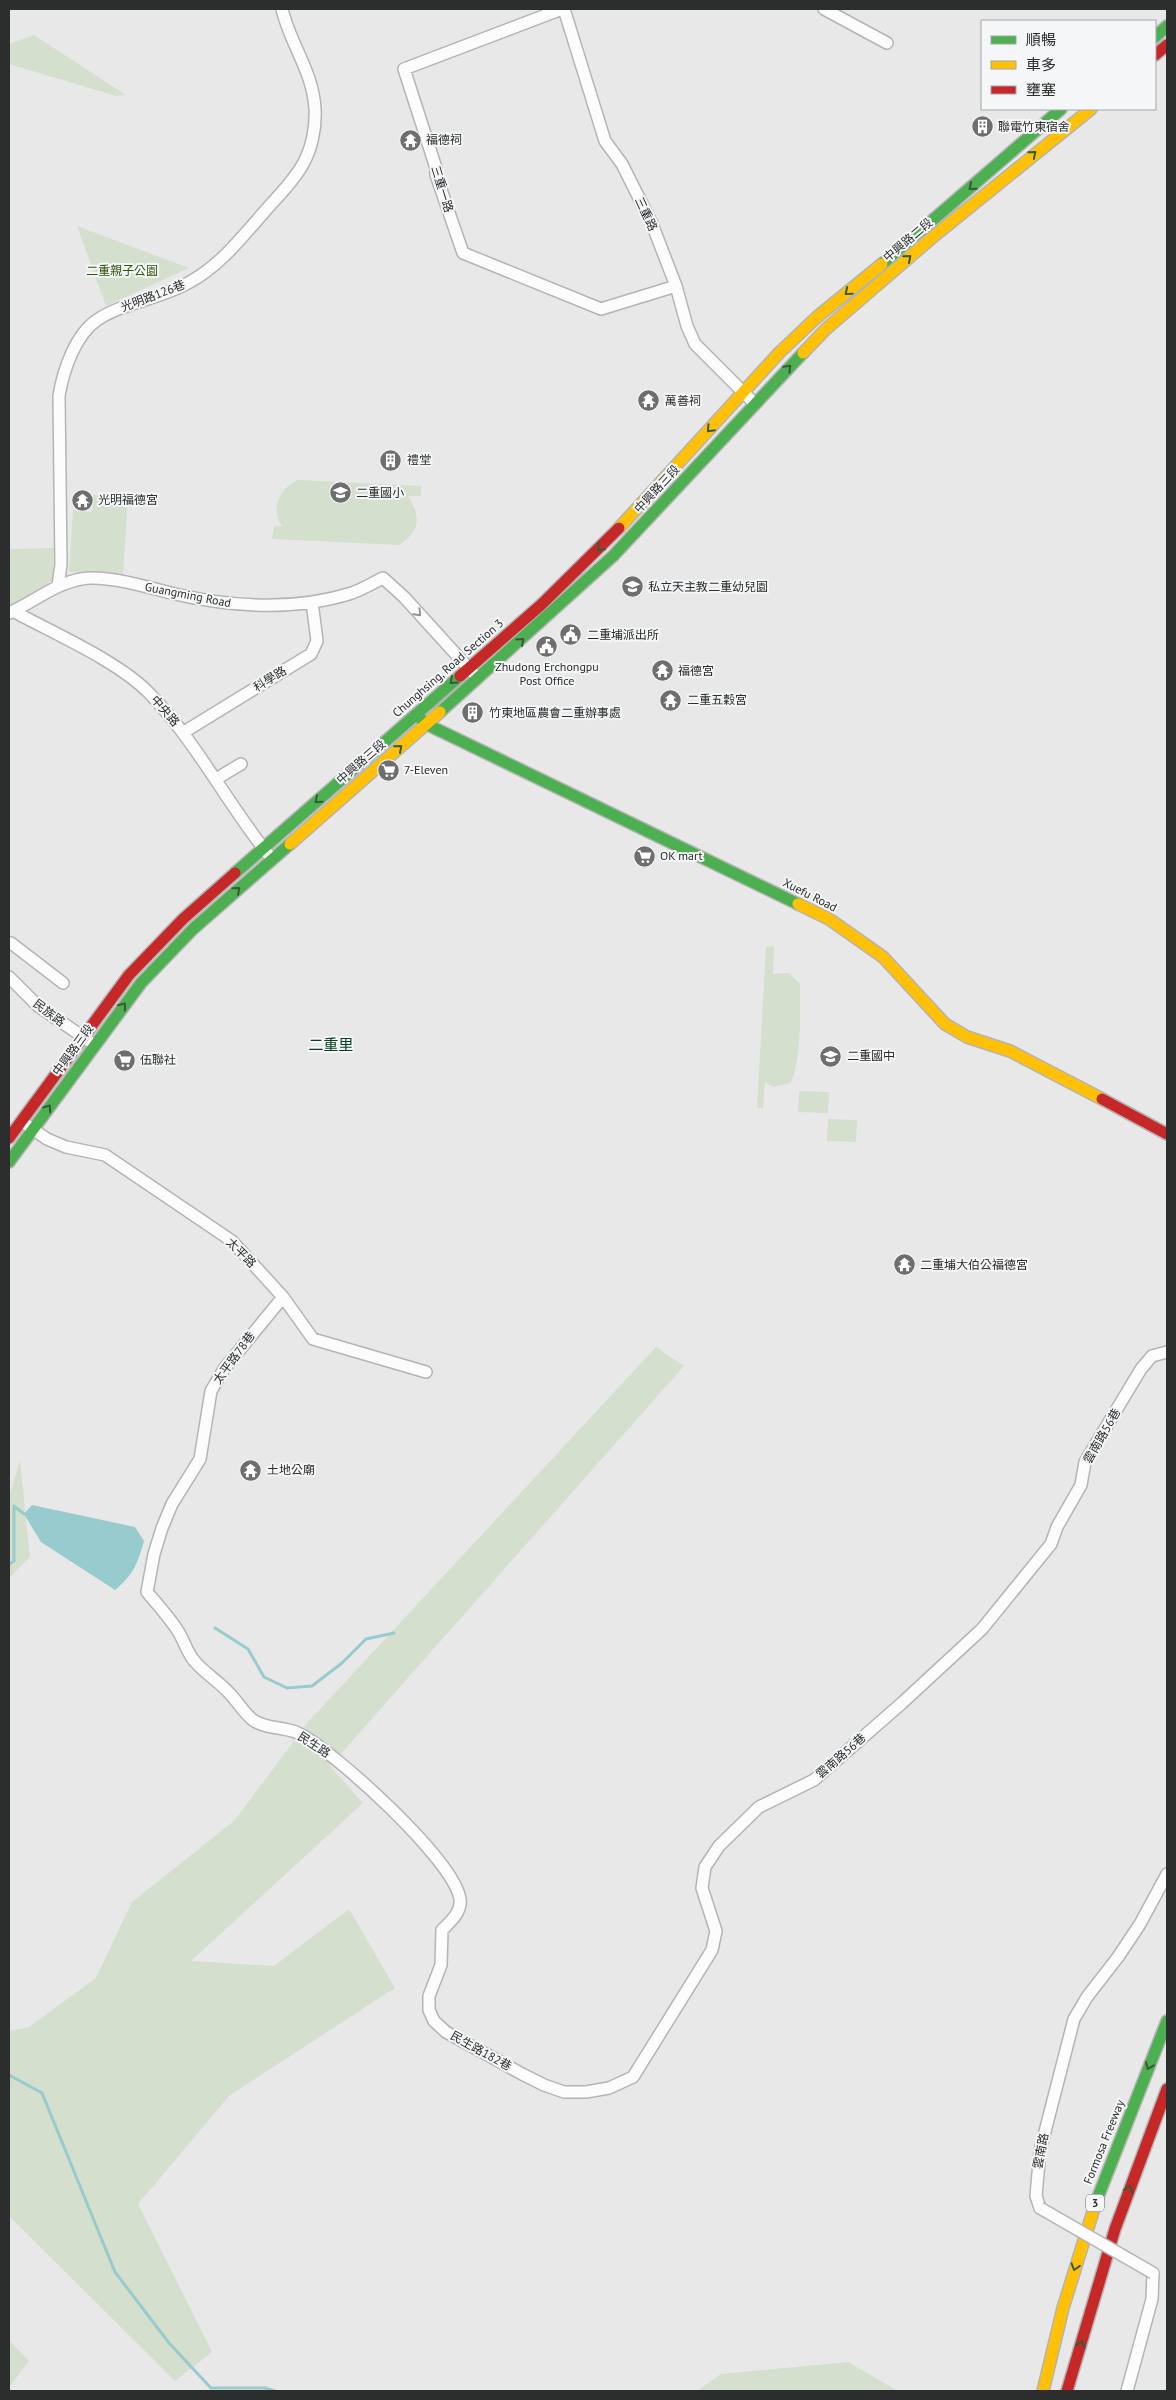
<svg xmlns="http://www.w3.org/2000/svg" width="1176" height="2400" viewBox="0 0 1176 2400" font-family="'PT Sans','Noto Sans TC',sans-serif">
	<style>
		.green { fill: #d5dfcd }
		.water { fill: #97cbce }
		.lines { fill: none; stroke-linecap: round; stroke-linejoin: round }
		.stream { stroke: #97cbce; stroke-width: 3 }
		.street-casing { stroke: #b4b4b5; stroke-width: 14 }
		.fast-casing { stroke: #b4b4b5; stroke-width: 14 }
		.slow-casing { stroke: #b4b4b5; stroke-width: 14 }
		.jam-casing { stroke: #b4b4b5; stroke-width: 14 }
		.street { stroke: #fcfcfc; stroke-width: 11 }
		.fast { stroke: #4caf50; stroke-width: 11 }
		.slow { stroke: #ffc107; stroke-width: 11 }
		.jam { stroke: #c62828; stroke-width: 11 }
		.street-bridge-casing { stroke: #b4b4b5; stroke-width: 14; stroke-linecap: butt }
		.street-bridge { stroke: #fcfcfc; stroke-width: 11 }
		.oneway { stroke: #375a39 }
		.oneway2 { stroke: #949494 }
		.labels { text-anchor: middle; stroke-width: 4; stroke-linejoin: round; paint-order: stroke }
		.shield { fill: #f4f6f7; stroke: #68696a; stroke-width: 1 }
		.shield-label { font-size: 11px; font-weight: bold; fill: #2c2d2d }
		.poi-label { font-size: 12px; fill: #2c2d2d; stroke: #f4f6f7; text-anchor: start }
		.street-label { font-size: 12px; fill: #2c2d2d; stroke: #f4f6f7 }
		.park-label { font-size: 12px; fill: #34550d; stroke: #f4f6f7 }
		.quarter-label { font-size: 15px; fill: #064020; stroke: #f4f6f7 }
	</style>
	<rect width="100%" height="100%" fill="#e8e8e9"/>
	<path class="green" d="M34 35 126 95 116 96 9 64V44Z
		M77 226 189 268 106 306Z
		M297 480 421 486V496H408C421 517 421 530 399 545L272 539 274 526H282C270 508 279 490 297 480Z
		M93 495 128 497 123 575 69 572 73 510 92 512Z
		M54 548 53 580 9 607V549Z
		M774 946 773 974 789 973 800 984C800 1016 802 1054 791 1083L773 1087 765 1082 763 1109 757 1107 766 947Z
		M799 1091 829 1092 828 1113 798 1112Z
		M828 1119 857 1120 856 1142 827 1141Z
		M656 1347 684 1366 330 1766 363 1803 191 1961 274 1966 349 1909 395 1988 230 2095 138 2204 212 2352 175 2381 9 2216V2031L29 2027 96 1978 132 1902 234 1821 309 1721Z
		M20 1461 30 1557 9 1578V1496Z
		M9 2340 29 2361 9 2387Z
		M848 2362 898 2391H697L721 2374Z"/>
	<path class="water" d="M32 1505 135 1527 144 1541C138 1563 133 1575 115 1590L41 1542 24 1514Z"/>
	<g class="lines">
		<path class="stream" d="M9 1564 14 1561V1506L24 1514
			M215 1628 248 1649 264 1677 287 1688 312 1686 342 1663 366 1639 394 1633
			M9 2075 42 2093 115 2272 169 2343 211 2388H265L275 2391"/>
		<defs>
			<path id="street" d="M562 9 404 69 436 168V175L463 253 601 309 676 286
				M564 9 605 141 622 164 652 224 676 286 687 326 695 344 754 403
				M824 9 887 43
				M58 585 61 565 59 396C63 371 75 335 97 320 124 302 160 299 188 283 220 266 242 237 265 211 279 195 293 182 303 164 312 148 316 127 315 109 313 71 290 44 282 9
				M13 611C53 633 118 661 149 693 196 741 226 802 268 854
				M9 613C34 602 54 584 81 579 105 574 150 588 175 594 232 607 295 611 352 593 363 589 373 583 383 578L404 597 473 673
				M184 732 311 654 317 641 312 602
				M216 779 241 764
				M9 944 11 943 63 983
				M9 977 38 1006 89 1041
				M27 1125 47 1139 66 1147 105 1155 232 1241 283 1297 313 1339 426 1372
				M283 1297 224 1369 211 1391 200 1459 172 1504 162 1528 154 1554 147 1592C157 1604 169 1617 178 1631 183 1639 186 1649 192 1658 202 1672 219 1681 230 1694 238 1702 244 1713 253 1720 267 1730 285 1726 300 1734 336 1753 454 1860 460 1899 462 1912 450 1922 442 1930L441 1965 429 1996V2010L434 2021 446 2032 522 2074 544 2085 564 2092H586L609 2088 633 2077 712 1950 716 1931 702 1888 705 1867 719 1846 759 1807 814 1780 902 1703 982 1629 1051 1544 1057 1527 1081 1485 1085 1462 1141 1369 1152 1356 1167 1352
				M1040 2208 1036 2196 1040 2151 1074 2019 1087 1997 1118 1957 1140 1924 1167 1874
				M1127 2391 1152 2299 1153 2273"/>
			<path id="fast" d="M1155 37 1167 26
				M882 264 1061 109
				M440 712 613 556 803 353
				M419 717 426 724 798 904
				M235 873 460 676
				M9 1162 141 983 193 929 290 844
				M1096 2202 1167 2021"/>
			<path id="slow" d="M803 353 826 329 934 236 1091 109
				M619 528 779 353 817 317 882 264
				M290 844 440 712
				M798 904 829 919 883 957 945 1024 967 1037 1010 1051 1102 1099
				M1043 2391 1063 2308 1096 2202"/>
			<path id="jam" d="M1155 55 1167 45
				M460 676 542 604 619 528
				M1102 1099 1167 1134
				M9 1138 129 975 183 919 235 873
				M1067 2391 1115 2229 1167 2089"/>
		</defs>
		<use href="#street" class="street-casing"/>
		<use href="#fast" class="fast-casing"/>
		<use href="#slow" class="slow-casing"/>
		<use href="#jam" class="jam-casing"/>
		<use href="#street" class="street"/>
		<use href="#fast" class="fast"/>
		<use href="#slow" class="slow"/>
		<use href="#jam" class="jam"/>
		<defs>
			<path id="street-bridge" d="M1040 2208 1153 2273"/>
		</defs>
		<use href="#street-bridge" class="street-bridge-casing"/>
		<use href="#street-bridge" class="street-bridge"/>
	</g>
	<defs><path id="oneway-chevron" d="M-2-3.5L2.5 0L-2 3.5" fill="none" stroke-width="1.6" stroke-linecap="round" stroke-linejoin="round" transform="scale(1.25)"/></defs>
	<g class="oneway">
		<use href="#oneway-chevron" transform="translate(1033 154) rotate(-39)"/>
		<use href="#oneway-chevron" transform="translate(972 187) rotate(139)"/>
		<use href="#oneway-chevron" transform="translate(908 258) rotate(-41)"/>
		<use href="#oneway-chevron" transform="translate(848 292) rotate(141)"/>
		<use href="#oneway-chevron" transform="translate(788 368) rotate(-46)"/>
		<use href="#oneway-chevron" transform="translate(710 429) rotate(133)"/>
		<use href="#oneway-chevron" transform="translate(600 548) rotate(134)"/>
		<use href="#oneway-chevron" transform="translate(521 641) rotate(-42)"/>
		<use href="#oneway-chevron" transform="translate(453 681) rotate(138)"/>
		<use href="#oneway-chevron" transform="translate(399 748) rotate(-41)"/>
		<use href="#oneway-chevron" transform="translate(318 800) rotate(139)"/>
		<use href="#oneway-chevron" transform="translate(237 890) rotate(-41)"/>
		<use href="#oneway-chevron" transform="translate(123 1006) rotate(-52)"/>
		<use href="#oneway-chevron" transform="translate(48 1108) rotate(-55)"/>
		<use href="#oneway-chevron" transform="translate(1149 2066) rotate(112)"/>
		<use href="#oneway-chevron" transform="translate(1129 2189) rotate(-70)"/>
		<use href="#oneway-chevron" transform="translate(1075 2267) rotate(107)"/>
		<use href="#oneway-chevron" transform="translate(1081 2344) rotate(-74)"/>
	</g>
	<use class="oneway2" href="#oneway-chevron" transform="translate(418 613) rotate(47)"/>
	<defs>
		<symbol id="building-disc" viewBox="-11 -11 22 22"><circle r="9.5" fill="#6e6e6f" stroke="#f4f6f7"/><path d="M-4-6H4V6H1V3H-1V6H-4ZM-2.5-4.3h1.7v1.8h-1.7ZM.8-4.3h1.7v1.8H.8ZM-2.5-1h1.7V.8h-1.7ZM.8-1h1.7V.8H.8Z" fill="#fff"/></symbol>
		<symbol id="temple-disc" viewBox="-11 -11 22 22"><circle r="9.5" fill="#6e6e6f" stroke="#f4f6f7"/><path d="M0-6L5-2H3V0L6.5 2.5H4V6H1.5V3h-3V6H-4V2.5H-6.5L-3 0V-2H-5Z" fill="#fff"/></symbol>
		<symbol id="school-disc" viewBox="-11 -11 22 22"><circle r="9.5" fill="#6e6e6f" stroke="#f4f6f7"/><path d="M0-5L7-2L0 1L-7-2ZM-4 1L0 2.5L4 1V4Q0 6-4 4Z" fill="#fff"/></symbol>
		<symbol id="civic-disc" viewBox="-11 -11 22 22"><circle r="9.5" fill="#6e6e6f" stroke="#f4f6f7"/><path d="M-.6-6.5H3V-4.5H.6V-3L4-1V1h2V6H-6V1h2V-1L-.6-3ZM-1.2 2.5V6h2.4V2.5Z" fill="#fff"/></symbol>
		<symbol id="supermarket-disc" viewBox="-11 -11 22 22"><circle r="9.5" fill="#6e6e6f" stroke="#f4f6f7"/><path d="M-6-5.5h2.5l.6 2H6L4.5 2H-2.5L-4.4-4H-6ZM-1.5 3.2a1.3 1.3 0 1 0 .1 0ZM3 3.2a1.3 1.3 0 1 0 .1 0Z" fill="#fff"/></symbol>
	</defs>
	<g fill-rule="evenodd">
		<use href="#building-disc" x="970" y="114" width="25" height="25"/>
		<use href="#temple-disc" x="398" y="128" width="25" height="25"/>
		<use href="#temple-disc" x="636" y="388" width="25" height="25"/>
		<use href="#building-disc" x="378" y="448" width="25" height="25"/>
		<use href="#school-disc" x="328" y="480" width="25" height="25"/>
		<use href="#temple-disc" x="70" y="488" width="25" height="25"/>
		<use href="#school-disc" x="620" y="574" width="25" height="25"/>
		<use href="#civic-disc" x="558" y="622" width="25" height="25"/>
		<use href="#civic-disc" x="534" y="634" width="25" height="25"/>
		<use href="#temple-disc" x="650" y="658" width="25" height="25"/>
		<use href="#temple-disc" x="658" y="688" width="25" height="25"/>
		<use href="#building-disc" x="460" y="700" width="25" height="25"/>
		<use href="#supermarket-disc" x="376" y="758" width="25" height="25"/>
		<use href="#supermarket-disc" x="632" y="844" width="25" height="25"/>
		<use href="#school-disc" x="818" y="1044" width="25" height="25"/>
		<use href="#supermarket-disc" x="112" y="1048" width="25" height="25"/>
		<use href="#temple-disc" x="892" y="1252" width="25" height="25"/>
		<use href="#temple-disc" x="238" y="1458" width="25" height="25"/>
	</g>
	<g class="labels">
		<rect class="shield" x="1086" y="2194.5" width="18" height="17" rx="4"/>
		<g class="shield-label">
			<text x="1095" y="2207">3</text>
		</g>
		<g class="poi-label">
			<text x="998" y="131">聯電竹東宿舍</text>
			<text x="426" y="144">福德祠</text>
			<text x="665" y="405">萬善祠</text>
			<text x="407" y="464">禮堂</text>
			<text x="356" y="497">二重國小</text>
			<text x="98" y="504">光明福德宮</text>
			<text x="648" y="591">私立天主教二重幼兒園</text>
			<text x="587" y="639">二重埔派出所</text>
			<text x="547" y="671" text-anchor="middle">Zhudong Erchongpu<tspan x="547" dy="14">Post Office</tspan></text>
			<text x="678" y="675">福德宮</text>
			<text x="687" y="704">二重五穀宮</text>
			<text x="489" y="717">竹東地區農會二重辦事處</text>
			<text x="404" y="774">7-Eleven</text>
			<text x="660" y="860">OK mart</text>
			<text x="847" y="1060">二重國中</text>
			<text x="140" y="1064">伍聯社</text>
			<text x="920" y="1269">二重埔大伯公福德宮</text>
			<text x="267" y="1474">土地公廟</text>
		</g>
		<g class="street-label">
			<text transform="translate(442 189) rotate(73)" y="4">三重一路</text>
			<text transform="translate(646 214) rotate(65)" y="4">三重路</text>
			<text transform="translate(908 240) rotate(-40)" y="4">中興路二段</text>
			<text transform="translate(153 296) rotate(-21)" y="4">光明路126巷</text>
			<text transform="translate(657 489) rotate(-47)" y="4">中興路三段</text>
			<text transform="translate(188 595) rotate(11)" y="4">Guangming Road</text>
			<text transform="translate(448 668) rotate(-41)" y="4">Chunghsing, Road Section 3</text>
			<text transform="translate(270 679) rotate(-32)" y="4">科學路</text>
			<text transform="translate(165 711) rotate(49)" y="4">中央路</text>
			<text transform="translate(361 762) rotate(-41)" y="4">中興路三段</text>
			<text transform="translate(810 895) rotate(27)" y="4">Xuefu Road</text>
			<text transform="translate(49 1013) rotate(37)" y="4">民族路</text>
			<text transform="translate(73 1050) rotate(-54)" y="4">中興路三段</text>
			<text transform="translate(241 1253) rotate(45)" y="4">太平路</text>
			<text transform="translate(234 1358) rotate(-54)" y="4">太平路78巷</text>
			<text transform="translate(1102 1436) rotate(-60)" y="4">雲南路56巷</text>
			<text transform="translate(314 1745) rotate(33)" y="4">民生路</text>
			<text transform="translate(841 1756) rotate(-41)" y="4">雲南路56巷</text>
			<text transform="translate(481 2051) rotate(29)" y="4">民生路182巷</text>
			<text transform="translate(1104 2142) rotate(-68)" y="4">Formosa Freeway</text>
			<text transform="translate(1041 2151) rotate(-79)" y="4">雲南路</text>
		</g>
		<g class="park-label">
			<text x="122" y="275">二重親子公園</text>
		</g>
		<g class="quarter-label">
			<text x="331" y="1050">二重里</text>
		</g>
	</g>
	<rect width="1176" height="2400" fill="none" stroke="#2c2d2d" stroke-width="20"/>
	<rect x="981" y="20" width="175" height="90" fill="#f4f6f7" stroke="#a4a6a6"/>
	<rect x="991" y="36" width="25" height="8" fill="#4caf50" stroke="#a4a6a6"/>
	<text x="1026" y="45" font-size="15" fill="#2c2d2d">順暢</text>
	<rect x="991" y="61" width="25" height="8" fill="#ffc107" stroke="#a4a6a6"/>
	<text x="1026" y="70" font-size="15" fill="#2c2d2d">車多</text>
	<rect x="991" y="86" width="25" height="8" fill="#c62828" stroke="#a4a6a6"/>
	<text x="1026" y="95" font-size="15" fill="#2c2d2d">壅塞</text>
</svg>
